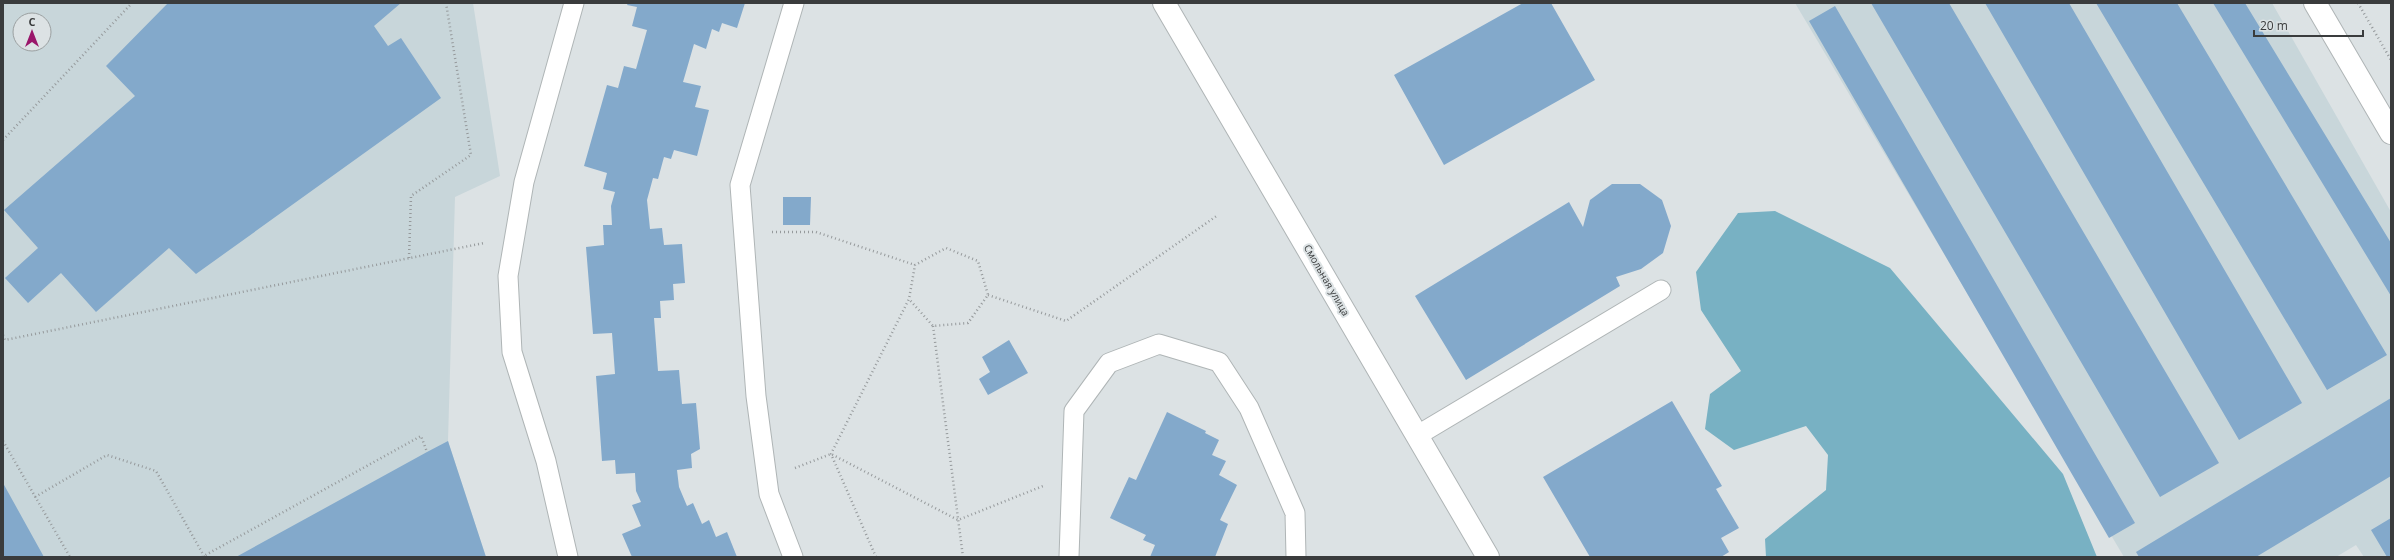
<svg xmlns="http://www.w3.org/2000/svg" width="2394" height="560" viewBox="0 0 2394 560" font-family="'Open Sans',sans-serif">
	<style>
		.built { fill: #c8d6da; fill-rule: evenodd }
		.forest { fill: #78b1c3 }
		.building { fill: #83a9cb }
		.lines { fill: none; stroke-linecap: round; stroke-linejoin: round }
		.service-casing { stroke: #afb5b6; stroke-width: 21 }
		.minor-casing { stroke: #afb5b6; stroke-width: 24 }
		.tertiary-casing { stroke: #afb5b6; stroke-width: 24 }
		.path { stroke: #969a9c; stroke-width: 2.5; stroke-dasharray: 1 3; stroke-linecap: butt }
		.service { stroke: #fff; stroke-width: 19 }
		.minor { stroke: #fff; stroke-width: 22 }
		.tertiary { stroke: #fff; stroke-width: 22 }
		.labels { text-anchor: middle; stroke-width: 4; stroke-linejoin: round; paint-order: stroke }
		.street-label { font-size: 10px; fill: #3a3c3d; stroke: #dce2e4 }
	</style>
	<rect width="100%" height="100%" fill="#dce2e4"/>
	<path class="built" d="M3 3H473L500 176 455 197 448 441 486 557H3ZM20 20H44V44H20Z
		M1795 3H2272L2391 212V557H2364L2356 545 2336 557H2124Z"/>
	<path class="forest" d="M1775 211 1890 268 2063 474 2097 557H1766L1765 539 1826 490 1828 455 1806 426 1734 450 1705 429 1710 394 1741 371 1701 310 1696 272 1738 213Z"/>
	<path class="building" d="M168 3H401L374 26 388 46 401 38 441 98 196 274 169 248 96 312 61 273 28 303 5 278 38 248 4 210 135 96 106 66Z
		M628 3H745L737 28 722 23 719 32 712 29 706 49 694 44 683 82 701 86 695 107 709 110 697 156 674 150 671 159 664 157 658 179 653 178 647 200 650 229 662 228 664 245 682 244 685 283 673 284 674 300 660 301 661 318H654L658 371 679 370 682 404 696 403 700 449 691 454 692 468 677 470 679 487 687 506 693 503 702 524 709 520 716 537 727 532 737 557H632L622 534 641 526 632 505 641 502 636 491 635 473 616 474 615 460 602 461 596 376 615 374 612 333 593 334 586 247 604 245 603 225H612L611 206 615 192 603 189 607 173 584 166 607 85 618 88 624 66 636 69 647 30 632 26 637 7 627 5Z
		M1523 3H1551L1595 80 1444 165 1394 75Z
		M1871 3H1949L2219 463 2160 497Z
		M1985 3H2069L2302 403 2239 440Z
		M2096 3H2177L2387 355 2327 390Z
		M2213 3H2245L2391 243V296Z
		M1835 6 2135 523 2109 538 1809 21Z
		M1612 184H1640L1662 200 1671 226 1663 253 1641 269 1616 277 1620 286 1466 380 1415 296 1569 202 1583 227 1590 200Z
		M783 197H811L810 225H783Z
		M1009 340 1028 373 988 395 979 379 990 372 982 357Z
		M2391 398V476L2256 557H2139L2136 552Z
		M1672 401 1722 486 1716 489 1739 528 1721 538 1729 552 1721 557H1590L1543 477Z
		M1167 412 1206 431 1205 433 1219 440 1212 455 1226 461 1219 475 1237 485 1220 520 1228 524 1215 557H1150L1155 545 1143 540 1146 535 1110 518 1129 477 1136 480Z
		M448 441 486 557H236L427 452Z
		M3 483 44 557H3Z
		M2391 518V557H2387L2371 530Z"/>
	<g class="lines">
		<defs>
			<path id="service" d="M1418 435 1661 290
				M568 557 546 461 512 352 508 276 524 182 574 3
				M793 557 769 494 756 396 740 185 794 3
				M1069 557 1074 411 1109 363 1159 344 1219 362 1249 408 1295 513 1296 557"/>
			<path id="minor" d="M2315 3 2391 133"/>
			<path id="tertiary" d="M1164 3 1488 557"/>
		</defs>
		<use href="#service" class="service-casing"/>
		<use href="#minor" class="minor-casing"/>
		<use href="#tertiary" class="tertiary-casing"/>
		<path class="path" d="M2358 3 2391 60
			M3 140 132 3
			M772 232H816L915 265
			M409 258 411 196 471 155 446 3
			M988 295 1066 321 1218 215
			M933 326 963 557
			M3 335 5 340 484 243
			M3 441 70 557
			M795 468 831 454 958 520 1043 486
			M35 497 107 455 156 471 204 556
			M202 557 421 436 427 452
			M876 557 831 454 909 299 915 265 946 248 978 261 988 295 968 323 933 326 909 299"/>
		<use href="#service" class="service"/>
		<use href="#minor" class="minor"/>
		<use href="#tertiary" class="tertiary"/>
	</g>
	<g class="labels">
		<g class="street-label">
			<text transform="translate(1327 280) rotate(60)" y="4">Смольная улица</text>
		</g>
	</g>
	<rect width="2394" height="560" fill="none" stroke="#3a3c3d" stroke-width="8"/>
	<g transform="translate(32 32)"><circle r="19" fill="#dce2e4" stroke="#9ba0a1"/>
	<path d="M0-3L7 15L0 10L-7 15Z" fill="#9a166a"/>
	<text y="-6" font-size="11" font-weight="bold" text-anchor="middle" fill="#3a3c3d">С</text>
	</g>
	<path d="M2254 30v6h109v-6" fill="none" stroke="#3a3c3d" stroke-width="2"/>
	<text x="2260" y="30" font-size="12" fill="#3a3c3d" stroke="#dce2e4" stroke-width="3" paint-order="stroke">20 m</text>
</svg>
